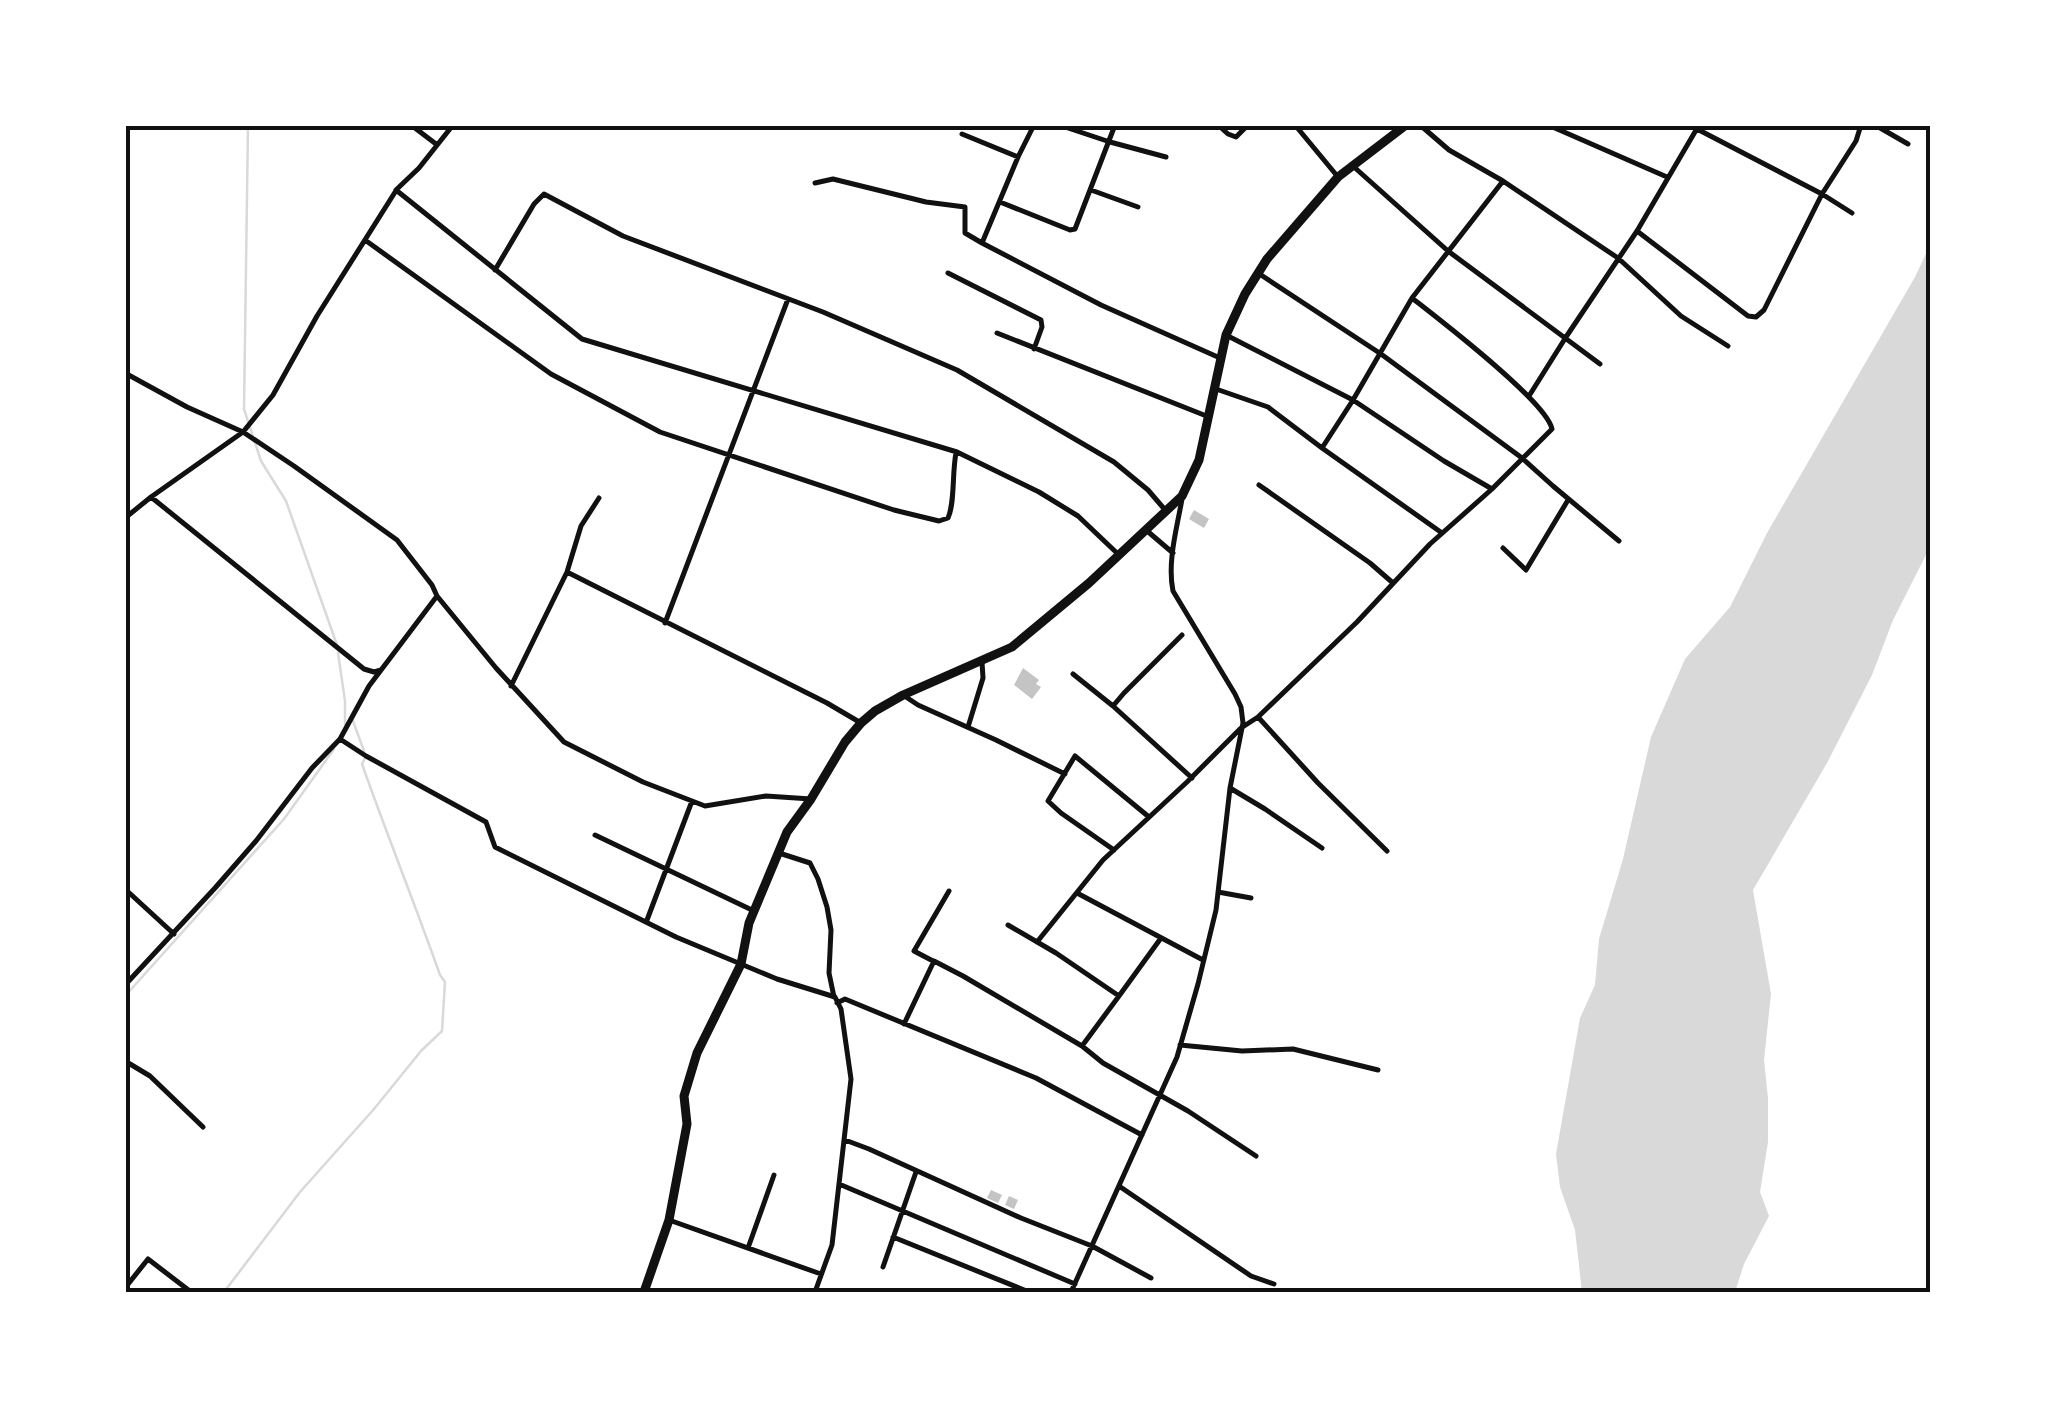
<svg xmlns="http://www.w3.org/2000/svg" width="2055" height="1417" viewBox="0 0 2055 1417" font-family="'PT Sans',sans-serif">
	<style>
		.water { fill: #d9d9d9 }
		.lines { fill: none; stroke-linecap: round; stroke-linejoin: round }
		.stream { stroke: #d9d9d9; stroke-width: 2.5 }
		.building { fill: #c4c4c4 }
		.minor { stroke: #111; stroke-width: 5 }
		.primary { stroke: #111; stroke-width: 9 }
		.neatline { fill: none; stroke: #111; stroke-width: 4 }
	</style>
	<rect width="100%" height="100%" fill="#fff"/>
	<path class="water" d="M1930 245V547L1893 620 1872 675 1827 763 1753 890 1771 994 1764 1060 1768 1098V1142L1760 1192 1769 1216 1744 1264 1735 1292H1582L1575 1230 1560 1187 1556 1154 1580 1018 1595 985 1599 939 1623 859 1651 737 1685 659 1730 607 1767 533 1915 277Z"/>
	<g class="lines">
		<path class="stream" d="M248 125 244 409 261 461 286 501 337 645
			M338 653 345 701V724
			M353 721 364 751
			M125 996 284 819 334 749
			M224 1292 300 1192 374 1109 421 1051 442 1031 445 982 440 975C415 904 387 835 362 764L365 758"/>
	</g>
	<path class="building" d="M1194 510 1209 519 1204 528 1189 519Z
		M1023 668 1039 680 1036 684 1041 687 1032 699 1014 685Z
		M991 1190 1002 1195 998 1203 987 1198Z
		M1009 1196 1018 1200 1014 1209 1005 1205Z"/>
	<g class="lines">
		<path class="minor" d="M411 125 436 144
			M1034 125 1018 157 982 243 1101 305 1220 358
			M1059 125 1110 142 1166 157
			M1218 125 1228 134 1236 137 1248 125
			M1295 125 1338 177
			M1420 125 1449 150 1503 181 1618 258 1681 316 1728 346
			M1548 125 1667 177
			M1875 125 1908 144
			M1697 129 1822 194 1856 141 1861 125
			M962 134 1018 157
			M1354 167 1448 251 1600 364
			M815 183 833 179 926 202 965 207V233L982 243
			M396 190 582 339 957 452 1039 492 1078 516 1119 555
			M1091 190 1138 207
			M1000 202 1070 230 1075 229 1115 125
			M1637 231 1748 316 1756 317 1764 310 1822 194 1852 213
			M365 240 551 374 660 432 894 510 939 521 948 518C955 503 952 472 956 453
			M495 270 534 204 544 194 623 236 823 312 957 370 1114 462 1148 490 1166 511
			M948 273 1041 320 1042 327 1034 349
			M1258 273 1381 354 1522 458 1553 486 1619 541
			M997 333 1209 417
			M1226 335 1353 400 1412 298 1503 181
			M125 373 187 407 243 432 294 466 397 540 432 585 437 596 496 668 564 742 643 782 705 806 766 796 811 799
			M1216 389 1268 407 1322 448
			M1529 396 1566 337 1637 231 1699 125
			M1259 485 1370 563 1393 583
			M151 497 364 669 374 672 381 670
			M125 518 151 497 243 432 273 395 317 316 397 189 419 168 453 125
			M1146 530 1173 553
			M1442 533 1322 448 1353 400 1444 461 1492 489
			M1503 548 1526 570 1568 500
			M567 572 827 703 861 723
			M665 623 788 299
			M1182 635 1124 693 1113 706 1192 778
			M1073 674 1113 706
			M511 686 567 572 581 526 599 498
			M903 695 918 705 996 740 1065 774
			M1258 717 1357 622 1430 544 1492 489 1552 429C1546 401 1440 320 1412 298
			M968 727 983 678 982 662
			M340 739 366 756 486 822 495 847 676 937 777 979 835 997 841 1009 851 1079 832 1245 815 1292
			M1230 788 1265 809 1322 848
			M595 835 754 911
			M1114 850 1061 813 1048 801 1075 756 1149 817
			M779 853 810 863 818 879 827 907 831 930 829 973 834 997
			M125 889 174 934
			M1218 892 1251 898
			M1077 893 1203 960
			M647 920 692 801
			M1037 942 1103 860 1187 782 1241 728 1258 717 1318 783 1387 851
			M933 961 914 951 949 891
			M125 985 215 888 256 841 312 768 340 739 369 686 437 596
			M1119 996 1161 938
			M837 1003 845 999 1036 1078 1142 1135
			M904 1024 934 961 963 976 1082 1046 1119 996 1056 953 1008 925
			M1180 1045 1242 1051 1293 1049 1378 1070
			M1082 1046 1103 1063 1188 1111 1256 1156
			M125 1061 150 1076 203 1127
			M845 1140 869 1149 1021 1218 1092 1246 1151 1278
			M839 1184 1075 1284
			M1119 1186 1251 1276 1274 1284
			M669 1220 821 1274
			M893 1237 1029 1292
			M748 1248 774 1175
			M883 1267 916 1172
			M125 1288 148 1259 191 1292
			M1071 1292 1177 1057 1198 984 1216 910 1230 788 1243 723 1241 707 1235 694 1173 591C1167 562 1177 528 1182 499"/>
		<path class="primary" d="M644 1292 669 1220 687 1124 684 1096 697 1053 741 964 749 923 787 832 811 799 845 742 861 723 875 711 903 695 1012 647 1089 583 1182 496 1199 460 1226 335 1245 294 1267 259 1338 177 1406 125"/>
	</g>
	<rect width="2055" height="1417" fill="none" stroke="#ffffff" stroke-width="255"/>
	<rect x="128" y="128" width="1800" height="1162" class="neatline"/>
</svg>
